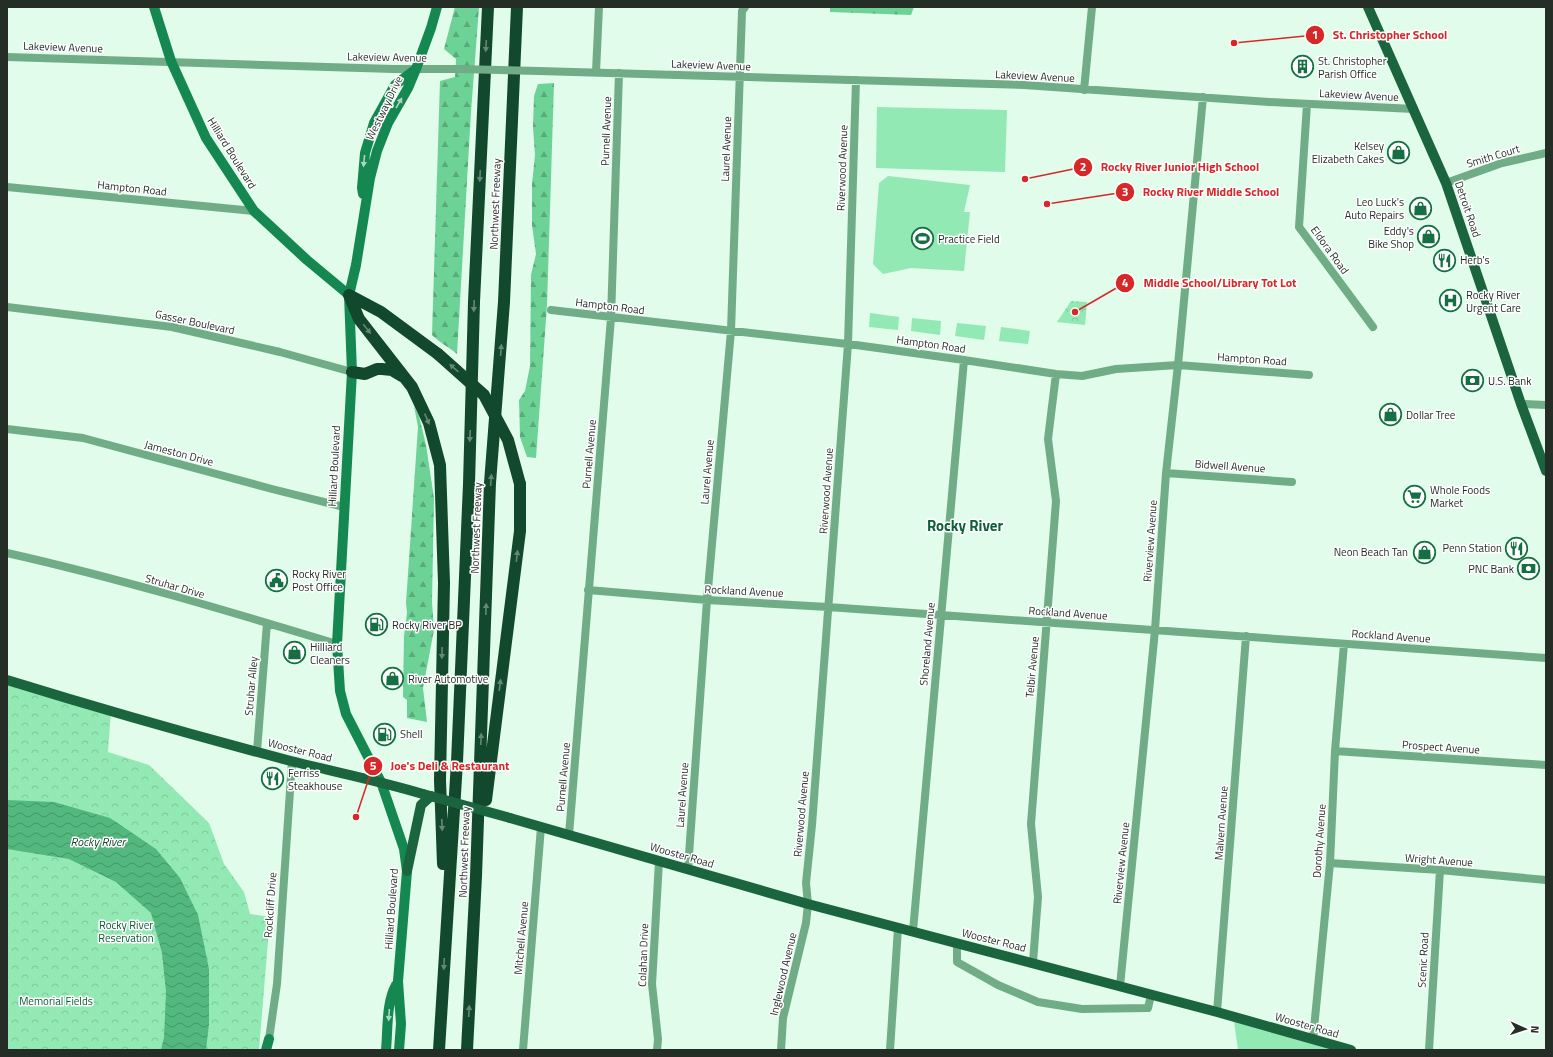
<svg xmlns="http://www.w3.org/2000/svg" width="1553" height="1057" viewBox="0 0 1553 1057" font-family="'Titillium Web',sans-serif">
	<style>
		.grass { fill: #92e9b3 }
		.forest { fill: url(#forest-firs) }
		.park { fill: url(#park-crowns) }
		.water { fill: url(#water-waves) }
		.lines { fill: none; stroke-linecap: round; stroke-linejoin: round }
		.street { stroke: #70ac86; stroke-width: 8 }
		.secondary { stroke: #158851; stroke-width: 10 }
		.primary { stroke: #1a653e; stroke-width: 10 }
		.highway { stroke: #12482b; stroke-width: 12 }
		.street-bridge { stroke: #70ac86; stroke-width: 8 }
		.primary-bridge { stroke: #1a653e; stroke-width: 10 }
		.highway-bridge { stroke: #12482b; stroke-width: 12 }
		.oneway { fill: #658875 }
		.oneway2 { fill: #add5c2 }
		.labels { text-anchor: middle; stroke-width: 3; stroke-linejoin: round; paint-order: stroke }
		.street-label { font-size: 11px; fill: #242e27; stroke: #fff }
		.poi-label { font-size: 11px; fill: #242e27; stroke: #fff; text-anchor: start }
		.park-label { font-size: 11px; fill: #0a5933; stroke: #fff }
		.water-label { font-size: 12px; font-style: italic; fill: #103b24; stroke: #fff }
		.district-label { font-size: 15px; font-weight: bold; fill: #0c6038; stroke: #fff }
		.leader { fill: none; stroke: #d62828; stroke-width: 1.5 }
		.callout-dot { fill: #d62828; stroke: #fff; stroke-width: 1.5 }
		.mark-label { font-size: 12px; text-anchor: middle; font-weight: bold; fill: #fff }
		.callout-label { font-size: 12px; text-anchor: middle; font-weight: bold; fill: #d62828; stroke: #fff; stroke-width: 3; stroke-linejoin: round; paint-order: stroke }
	</style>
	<defs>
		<pattern id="forest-firs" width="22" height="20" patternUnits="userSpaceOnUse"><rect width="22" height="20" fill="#6dd296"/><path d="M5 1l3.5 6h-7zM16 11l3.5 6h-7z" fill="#59ab7a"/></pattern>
		<pattern id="park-crowns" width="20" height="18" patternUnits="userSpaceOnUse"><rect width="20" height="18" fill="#92e9b3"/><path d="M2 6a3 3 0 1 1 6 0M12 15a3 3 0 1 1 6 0" fill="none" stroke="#7ec89a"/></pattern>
		<pattern id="water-waves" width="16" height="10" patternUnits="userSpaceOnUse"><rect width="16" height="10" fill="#52b87e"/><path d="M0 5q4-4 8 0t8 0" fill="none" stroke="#449667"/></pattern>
	</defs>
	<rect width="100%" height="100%" fill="#e1fcea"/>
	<path class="grass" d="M877 107 1007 110 1005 172 876 168Z
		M888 176 970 185 964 212H970L964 271 911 268 883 274 873 264 879 183Z
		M870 313 899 317 898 330 869 327Z
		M912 318 941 321 940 335 911 331Z
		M957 323 986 326 984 340 955 336Z
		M1001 327 1030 331 1028 344 999 341Z
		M1234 1021 1348 1050H1238Z"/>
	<path class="forest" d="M455 7H479L471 112 457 354C449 347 440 343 432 335L440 81 455 77 456 59 444 49Z
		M830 7H914L911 15 830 12Z
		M554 83 547 305 536 458 527 457 520 437 519 400 525 391 530 366 531 275 536 254 532 225V184L535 155 533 127 534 96 538 84Z
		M414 406 419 416 426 445 434 498 432 602 434 630 423 688 427 722 407 718V700L403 697 404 636 407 613 406 603 418 427Z"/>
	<path class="park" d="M1071 301 1087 302 1085 325 1057 322Z
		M7 682 111 712 108 752 149 765 209 823 224 864 244 892 250 914 270 917 259 1050H7Z"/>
	<path class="water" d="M7 800 54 802 110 818 156 849 180 878 198 915 209 969V1024L206 1050H161L164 1037 166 992 162 953 151 913 116 882 69 859 7 849Z"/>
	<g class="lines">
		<path class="street" d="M7 57 393 69H458
			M539 71 1024 85 1269 102 1414 109
			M596 72 599 7
			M1084 90 1092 7
			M1307 104 1299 227 1373 327
			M1446 183 1502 163 1546 153
			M7 187 254 211
			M7 307 172 327 280 352 352 372
			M551 310 856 345 964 360 1056 374 1082 376 1116 369 1178 365 1309 375
			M1521 404 1546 405
			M7 429 83 438 272 489 344 507
			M1166 473 1292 482
			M7 553C118 578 228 611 337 644
			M588 590 707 600 828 607 1546 658
			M257 751 267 623
			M1335 751 1546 765
			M569 835 611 318 619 73
			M1330 863 1440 870 1546 880
			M688 869 707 600 731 331 742 11 745 7
			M913 931 964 360
			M957 943V962L998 985 1038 1002 1082 1009 1148 1008 1151 995
			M1033 962 1038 897 1031 824 1056 501 1048 439 1056 374
			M1120 986 1155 630 1166 473 1178 365 1203 97
			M1217 1012 1246 636
			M269 1039 277 984 292 761
			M1313 1039 1330 863 1335 751 1344 644
			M523 1050 541 827
			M657 1050 658 1039 652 984 659 861
			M781 1050 783 1018 806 923 808 904 806 883 812 825 848 344 856 80
			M890 1050 898 928
			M1429 1050 1440 870"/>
		<path class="secondary" d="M154 7 171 61 206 138 254 211 307 260 349 295
			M363 194 362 188 365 153 374 123 395 85 416 69
			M266 1050 269 1039
			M386 1050C388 1029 386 1003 396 985
			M399 1050 401 1024 398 981 407 871 404 849 381 782 346 714 340 691 337 644 352 372 349 295 356 265 370 178 377 151 388 123 408 88 416 69 431 28 437 7"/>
		<path class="primary" d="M1368 7 1446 183 1521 404 1546 471
			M7 680C101 709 196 736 291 761 335 772 380 781 423 794
			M510 818 808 904 1217 1012 1351 1050
			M407 871 421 805 431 796"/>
		<path class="highway" d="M349 295 359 319 412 387 429 423 440 465 444 583 440 780 443 864
			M349 295 381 312 438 354
			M352 372 365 374 377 369H382L392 370 402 376
			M486 800 520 531V484
			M439 1050 457 762 469 484 474 302 488 7
			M467 1050 476 876 490 483 504 302 517 7"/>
		<path class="street-bridge" d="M458 69 539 71"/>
		<path class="primary-bridge" d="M423 794 510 818"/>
		<path class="highway-bridge" d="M438 354 484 395 508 440 520 484"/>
	</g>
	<defs><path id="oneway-solid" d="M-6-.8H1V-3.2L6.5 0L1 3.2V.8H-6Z"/></defs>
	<g class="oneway">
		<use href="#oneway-solid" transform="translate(486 46) rotate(93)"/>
		<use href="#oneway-solid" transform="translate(480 176) rotate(93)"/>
		<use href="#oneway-solid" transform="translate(474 306) rotate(92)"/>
		<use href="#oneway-solid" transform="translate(367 329) rotate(51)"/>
		<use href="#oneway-solid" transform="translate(501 350) rotate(-86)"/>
		<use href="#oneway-solid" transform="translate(454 368) rotate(-138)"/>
		<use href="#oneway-solid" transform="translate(427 419) rotate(67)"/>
		<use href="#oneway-solid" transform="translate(470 436) rotate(92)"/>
		<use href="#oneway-solid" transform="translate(491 480) rotate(-86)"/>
		<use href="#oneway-solid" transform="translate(517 556) rotate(-83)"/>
		<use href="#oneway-solid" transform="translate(486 609) rotate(-88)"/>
		<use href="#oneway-solid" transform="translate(442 653) rotate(91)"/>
		<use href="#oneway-solid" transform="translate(500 685) rotate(-83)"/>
		<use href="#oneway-solid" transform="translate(481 739) rotate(-88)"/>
		<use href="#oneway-solid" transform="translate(442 825) rotate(88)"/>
		<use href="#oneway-solid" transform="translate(444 964) rotate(93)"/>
		<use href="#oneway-solid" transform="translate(469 1011) rotate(-87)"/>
	</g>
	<g class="oneway2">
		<use href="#oneway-solid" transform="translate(399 103) rotate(-60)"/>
		<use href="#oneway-solid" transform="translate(364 161) rotate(96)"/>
		<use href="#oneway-solid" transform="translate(389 1015) rotate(94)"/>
	</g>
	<defs>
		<symbol id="building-ring" viewBox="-11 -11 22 22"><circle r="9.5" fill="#fff" stroke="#156f42" stroke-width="1.5"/><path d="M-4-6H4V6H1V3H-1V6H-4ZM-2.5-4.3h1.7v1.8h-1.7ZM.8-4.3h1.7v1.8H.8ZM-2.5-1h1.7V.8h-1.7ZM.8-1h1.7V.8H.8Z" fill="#156f42"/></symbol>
		<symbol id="shop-ring" viewBox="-11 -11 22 22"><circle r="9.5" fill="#fff" stroke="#156f42" stroke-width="1.5"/><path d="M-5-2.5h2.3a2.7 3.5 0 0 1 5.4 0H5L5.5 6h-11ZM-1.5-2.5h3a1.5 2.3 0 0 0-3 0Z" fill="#156f42"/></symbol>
		<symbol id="stadium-ring" viewBox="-11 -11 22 22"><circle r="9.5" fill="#fff" stroke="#156f42" stroke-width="1.5"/><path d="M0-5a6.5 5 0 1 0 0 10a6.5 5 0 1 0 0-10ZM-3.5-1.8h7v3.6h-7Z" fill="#156f42"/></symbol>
		<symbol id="restaurant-ring" viewBox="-11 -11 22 22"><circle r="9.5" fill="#fff" stroke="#156f42" stroke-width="1.5"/><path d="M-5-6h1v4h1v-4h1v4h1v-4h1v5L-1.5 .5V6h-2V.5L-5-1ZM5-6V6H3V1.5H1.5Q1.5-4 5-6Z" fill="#156f42"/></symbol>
		<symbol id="hospital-ring" viewBox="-11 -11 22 22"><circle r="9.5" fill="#fff" stroke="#156f42" stroke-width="1.5"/><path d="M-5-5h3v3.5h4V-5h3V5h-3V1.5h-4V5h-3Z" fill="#156f42"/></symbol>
		<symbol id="bank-ring" viewBox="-11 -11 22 22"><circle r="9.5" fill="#fff" stroke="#156f42" stroke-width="1.5"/><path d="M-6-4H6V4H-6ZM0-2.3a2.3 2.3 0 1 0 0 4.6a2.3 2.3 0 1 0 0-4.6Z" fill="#156f42"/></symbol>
		<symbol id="supermarket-ring" viewBox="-11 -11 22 22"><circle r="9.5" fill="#fff" stroke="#156f42" stroke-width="1.5"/><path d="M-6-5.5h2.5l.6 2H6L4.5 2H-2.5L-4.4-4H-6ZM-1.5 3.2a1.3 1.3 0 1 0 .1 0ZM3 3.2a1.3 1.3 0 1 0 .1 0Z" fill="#156f42"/></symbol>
		<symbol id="civic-ring" viewBox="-11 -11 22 22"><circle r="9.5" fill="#fff" stroke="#156f42" stroke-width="1.5"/><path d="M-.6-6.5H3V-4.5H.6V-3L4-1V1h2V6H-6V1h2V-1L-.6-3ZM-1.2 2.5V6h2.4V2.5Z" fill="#156f42"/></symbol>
		<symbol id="fuel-ring" viewBox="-11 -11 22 22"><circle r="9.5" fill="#fff" stroke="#156f42" stroke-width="1.5"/><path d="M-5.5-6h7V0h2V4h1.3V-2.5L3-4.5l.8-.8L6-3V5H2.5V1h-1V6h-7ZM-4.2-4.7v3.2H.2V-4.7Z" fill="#156f42"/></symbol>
	</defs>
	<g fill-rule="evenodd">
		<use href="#building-ring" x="1290" y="54" width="25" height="25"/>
		<use href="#shop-ring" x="1386" y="140" width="25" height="25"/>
		<use href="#shop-ring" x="1408" y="196" width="25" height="25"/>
		<use href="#shop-ring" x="1416" y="224" width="25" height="25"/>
		<use href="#stadium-ring" x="910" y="226" width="25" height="25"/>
		<use href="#restaurant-ring" x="1432" y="248" width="25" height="25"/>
		<use href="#hospital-ring" x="1438" y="288" width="25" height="25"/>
		<use href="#bank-ring" x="1460" y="368" width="25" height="25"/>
		<use href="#shop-ring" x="1378" y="402" width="25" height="25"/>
		<use href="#supermarket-ring" x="1402" y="484" width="25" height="25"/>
		<use href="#restaurant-ring" x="1504" y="536" width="25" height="25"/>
		<use href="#shop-ring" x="1412" y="540" width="25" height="25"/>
		<use href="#bank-ring" x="1516" y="556" width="25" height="25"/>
		<use href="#civic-ring" x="264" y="568" width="25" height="25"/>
		<use href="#fuel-ring" x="364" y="612" width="25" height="25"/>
		<use href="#shop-ring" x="282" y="640" width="25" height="25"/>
		<use href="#shop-ring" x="380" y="666" width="25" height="25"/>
		<use href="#fuel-ring" x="372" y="722" width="25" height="25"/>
		<use href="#restaurant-ring" x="260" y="766" width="25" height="25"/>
	</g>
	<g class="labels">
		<g class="street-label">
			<text transform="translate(63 47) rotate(2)" y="4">Lakeview Avenue</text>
			<text transform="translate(387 57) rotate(1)" y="4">Lakeview Avenue</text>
			<text transform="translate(711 65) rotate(2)" y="4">Lakeview Avenue</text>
			<text transform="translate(1035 76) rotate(3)" y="4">Lakeview Avenue</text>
			<text transform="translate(1359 95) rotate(3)" y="4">Lakeview Avenue</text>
			<text transform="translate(384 108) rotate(-64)" y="4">Westway Drive</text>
			<text transform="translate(606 131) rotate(-88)" y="4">Purnell Avenue</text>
			<text transform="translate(726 149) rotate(-88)" y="4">Laurel Avenue</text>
			<text transform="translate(232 153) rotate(58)" y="4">Hilliard Boulevard</text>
			<text transform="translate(1493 156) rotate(-17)" y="4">Smith Court</text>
			<text transform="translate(842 168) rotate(-88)" y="4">Riverwood Avenue</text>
			<text transform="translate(132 188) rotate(6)" y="4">Hampton Road</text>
			<text transform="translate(495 204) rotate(-88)" y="4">Northwest Freeway</text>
			<text transform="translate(1468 209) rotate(71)" y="4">Detroit Road</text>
			<text transform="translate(1330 250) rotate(54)" y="4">Eldora Road</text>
			<text transform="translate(610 306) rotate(7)" y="4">Hampton Road</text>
			<text transform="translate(195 322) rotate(12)" y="4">Gasser Boulevard</text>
			<text transform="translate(931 344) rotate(8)" y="4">Hampton Road</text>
			<text transform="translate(1252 359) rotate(4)" y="4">Hampton Road</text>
			<text transform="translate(179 453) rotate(15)" y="4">Jameston Drive</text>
			<text transform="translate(589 454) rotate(-85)" y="4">Purnell Avenue</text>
			<text transform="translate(334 466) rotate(-87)" y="4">Hilliard Boulevard</text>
			<text transform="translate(1230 466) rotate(4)" y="4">Bidwell Avenue</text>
			<text transform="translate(707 472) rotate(-85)" y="4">Laurel Avenue</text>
			<text transform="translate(826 491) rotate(-86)" y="4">Riverwood Avenue</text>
			<text transform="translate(476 528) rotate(-88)" y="4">Northwest Freeway</text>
			<text transform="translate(1150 541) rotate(-86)" y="4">Riverview Avenue</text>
			<text transform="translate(175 586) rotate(16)" y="4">Struhar Drive</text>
			<text transform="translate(744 591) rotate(3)" y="4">Rockland Avenue</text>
			<text transform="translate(1068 613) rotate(4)" y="4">Rockland Avenue</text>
			<text transform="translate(1391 636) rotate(4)" y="4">Rockland Avenue</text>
			<text transform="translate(927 644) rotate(-85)" y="4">Shoreland Avenue</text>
			<text transform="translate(1032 667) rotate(-85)" y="4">Telbir Avenue</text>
			<text transform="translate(251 686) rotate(-85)" y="4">Struhar Alley</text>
			<text transform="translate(1441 747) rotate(4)" y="4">Prospect Avenue</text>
			<text transform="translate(300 750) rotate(14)" y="4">Wooster Road</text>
			<text transform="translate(563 777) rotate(-85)" y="4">Purnell Avenue</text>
			<text transform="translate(682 795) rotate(-86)" y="4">Laurel Avenue</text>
			<text transform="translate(801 814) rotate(-85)" y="4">Riverwood Avenue</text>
			<text transform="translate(1221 823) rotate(-86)" y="4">Malvern Avenue</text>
			<text transform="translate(1319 841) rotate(-86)" y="4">Dorothy Avenue</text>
			<text transform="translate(464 852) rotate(-88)" y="4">Northwest Freeway</text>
			<text transform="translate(682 855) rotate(16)" y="4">Wooster Road</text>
			<text transform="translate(1439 860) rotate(4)" y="4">Wright Avenue</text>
			<text transform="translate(1121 863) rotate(-84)" y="4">Riverview Avenue</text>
			<text transform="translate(270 905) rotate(-86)" y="4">Rockcliff Drive</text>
			<text transform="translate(391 909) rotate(-86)" y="4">Hilliard Boulevard</text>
			<text transform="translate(521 938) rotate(-85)" y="4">Mitchell Avenue</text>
			<text transform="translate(994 940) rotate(14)" y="4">Wooster Road</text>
			<text transform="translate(643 955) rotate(-88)" y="4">Colahan Drive</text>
			<text transform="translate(1423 960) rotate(-87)" y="4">Scenic Road</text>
			<text transform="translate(783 974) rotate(-77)" y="4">Inglewood Avenue</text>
			<text transform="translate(1307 1025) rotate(16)" y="4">Wooster Road</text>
		</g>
		<g class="poi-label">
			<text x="1318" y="65">St. Christopher<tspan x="1318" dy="13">Parish Office</tspan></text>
			<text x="1384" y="150" text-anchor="end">Kelsey<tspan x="1384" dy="13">Elizabeth Cakes</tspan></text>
			<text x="1404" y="206" text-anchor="end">Leo Luck's<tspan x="1404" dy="13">Auto Repairs</tspan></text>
			<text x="1414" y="235" text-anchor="end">Eddy's<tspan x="1414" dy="13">Bike Shop</tspan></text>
			<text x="938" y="243">Practice Field</text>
			<text x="1460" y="264">Herb's</text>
			<text x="1466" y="299">Rocky River<tspan x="1466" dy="13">Urgent Care</tspan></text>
			<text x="1488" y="385">U.S. Bank</text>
			<text x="1406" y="419">Dollar Tree</text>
			<text x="1430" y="494">Whole Foods<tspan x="1430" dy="13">Market</tspan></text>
			<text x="1502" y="552" text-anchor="end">Penn Station</text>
			<text x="1408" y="556" text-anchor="end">Neon Beach Tan</text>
			<text x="1514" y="573" text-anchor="end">PNC Bank</text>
			<text x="292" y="578">Rocky River<tspan x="292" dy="13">Post Office</tspan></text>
			<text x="392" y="629">Rocky River BP</text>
			<text x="310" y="651">Hilliard<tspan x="310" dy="13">Cleaners</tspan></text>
			<text x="408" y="683">River Automotive</text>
			<text x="400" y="738">Shell</text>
			<text x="288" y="777">Ferriss<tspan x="288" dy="13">Steakhouse</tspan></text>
		</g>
		<g class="park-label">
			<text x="126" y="929">Rocky River<tspan x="126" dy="13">Reservation</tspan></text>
			<text x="56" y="1005">Memorial Fields</text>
		</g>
		<g class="water-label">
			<text x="98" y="846">Rocky River</text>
		</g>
		<g class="district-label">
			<text x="965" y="531">Rocky River</text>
		</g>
	</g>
	<path class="leader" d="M1234 43L1315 35M1025 179L1083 167M1047 204L1125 192M1075 312L1125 283M356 817L373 766"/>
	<g class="callout-dot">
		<circle cx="1234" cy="43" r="4"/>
		<circle cx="1025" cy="179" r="4"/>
		<circle cx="1047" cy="204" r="4"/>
		<circle cx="1075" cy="312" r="4"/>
		<circle cx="356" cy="817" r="4"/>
		<circle cx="1315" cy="35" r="10"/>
		<circle cx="1083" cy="167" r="10"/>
		<circle cx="1125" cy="192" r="10"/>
		<circle cx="1125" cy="283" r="10"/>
		<circle cx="373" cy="766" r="10"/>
	</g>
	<g class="mark-label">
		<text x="1315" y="39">1</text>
		<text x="1083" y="171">2</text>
		<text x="1125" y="196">3</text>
		<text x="1125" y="287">4</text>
		<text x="373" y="770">5</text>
	</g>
	<g class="callout-label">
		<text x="1390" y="39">St. Christopher School</text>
		<text x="1180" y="171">Rocky River Junior High School</text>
		<text x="1211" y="196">Rocky River Middle School</text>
		<text x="1220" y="287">Middle School/Library Tot Lot</text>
		<text x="450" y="770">Joe's Deli &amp; Restaurant</text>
	</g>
	<rect width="1553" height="1057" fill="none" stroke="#242e27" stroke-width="16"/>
	<g transform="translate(1525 1029) rotate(93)" stroke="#ffffff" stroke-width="3" paint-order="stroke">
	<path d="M0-3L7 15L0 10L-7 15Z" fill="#242e27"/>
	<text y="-6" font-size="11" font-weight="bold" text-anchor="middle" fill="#242e27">N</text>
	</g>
</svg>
